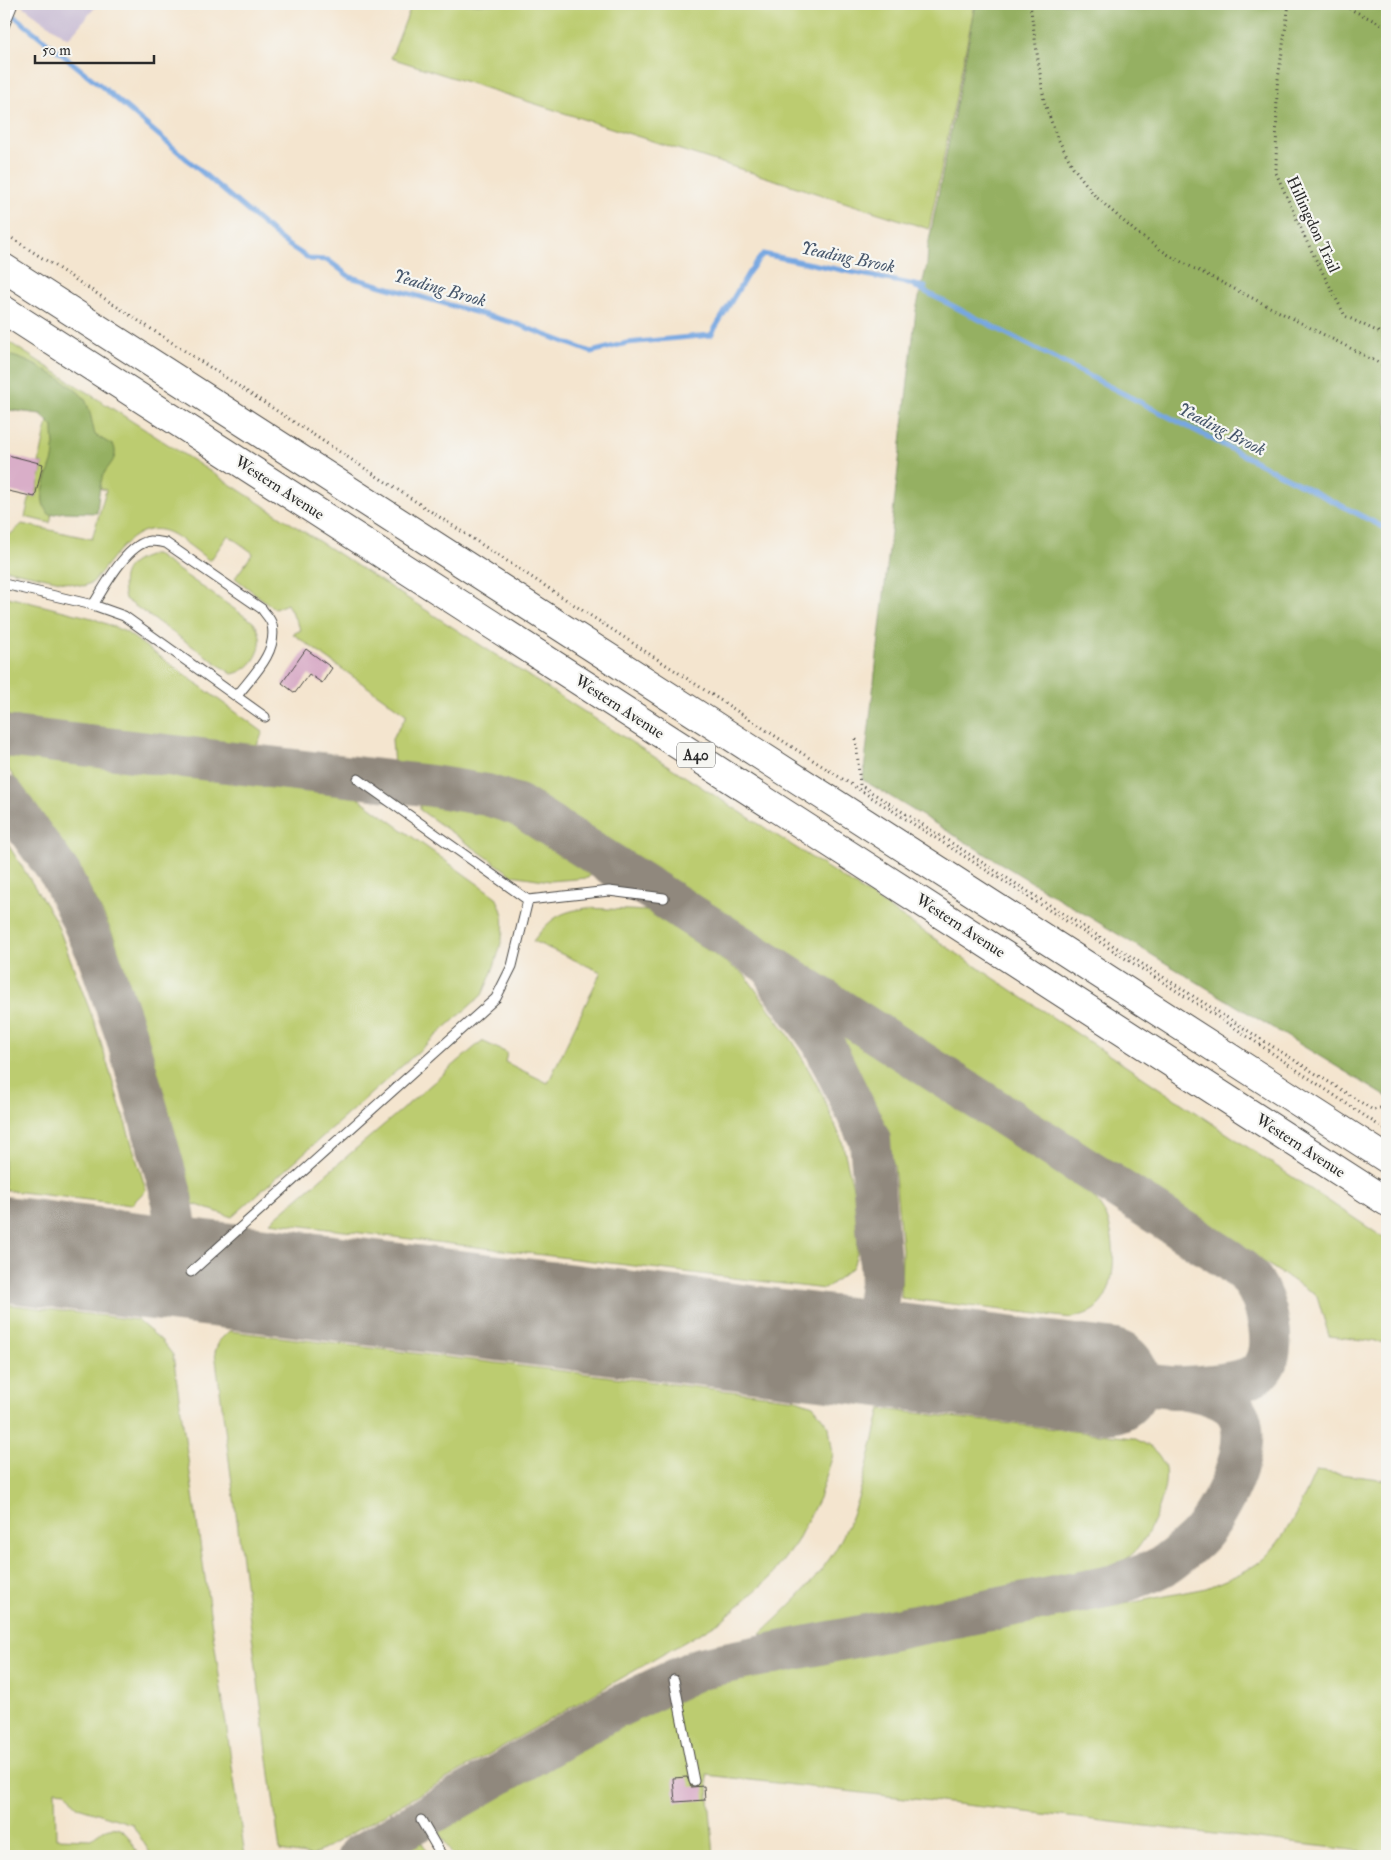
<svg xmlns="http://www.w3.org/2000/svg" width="1391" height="1860" viewBox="0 0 1391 1860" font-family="'IM FELL Double Pica',serif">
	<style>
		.industrial { fill: #cbbfd5 }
		.green { fill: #bccc6f; stroke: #747c4d }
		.forest { fill: #95b062; stroke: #606e46 }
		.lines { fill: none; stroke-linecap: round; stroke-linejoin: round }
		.stream { stroke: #77a7e1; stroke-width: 5 }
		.taxiway { stroke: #90887d; stroke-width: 42 }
		.runway { stroke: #90887d; stroke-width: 106 }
		.building { fill: #d9aec8 }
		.lane-casing { stroke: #494744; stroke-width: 11 }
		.highway-casing { stroke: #494744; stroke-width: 30 }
		.path { stroke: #494744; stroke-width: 3; stroke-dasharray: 1 4; stroke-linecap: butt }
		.lane { stroke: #fff; stroke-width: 9 }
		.highway { stroke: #fff; stroke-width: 28 }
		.labels { text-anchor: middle; stroke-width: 4.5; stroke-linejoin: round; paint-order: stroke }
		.shield { fill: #f6f6f2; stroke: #686867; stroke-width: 1 }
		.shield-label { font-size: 15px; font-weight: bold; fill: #2b2b2b }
		.street-label { font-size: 16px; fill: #2b2b2b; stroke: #f6f6f2 }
		.water-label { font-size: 18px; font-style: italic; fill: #46566b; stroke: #f6f6f2 }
	</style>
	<rect width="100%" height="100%" fill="#f6f6f2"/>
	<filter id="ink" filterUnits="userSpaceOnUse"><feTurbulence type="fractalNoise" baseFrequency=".02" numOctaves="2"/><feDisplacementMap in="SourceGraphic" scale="10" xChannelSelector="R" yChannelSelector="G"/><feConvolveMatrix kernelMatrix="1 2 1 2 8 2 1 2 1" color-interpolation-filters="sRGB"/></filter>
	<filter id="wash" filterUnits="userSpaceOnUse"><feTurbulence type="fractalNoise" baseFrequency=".0096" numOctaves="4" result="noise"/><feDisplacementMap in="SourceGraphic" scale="20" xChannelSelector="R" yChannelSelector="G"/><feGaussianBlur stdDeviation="1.12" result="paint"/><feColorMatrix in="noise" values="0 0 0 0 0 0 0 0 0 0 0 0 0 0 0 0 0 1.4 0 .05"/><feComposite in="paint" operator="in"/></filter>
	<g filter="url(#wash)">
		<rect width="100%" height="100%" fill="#f4e5cf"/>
		<path class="industrial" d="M20 4H98L68 39Z"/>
		<path class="green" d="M412 4H975L929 229 391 58Z
			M4 339 857 887 1387 1240V1343L1329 1336 1317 1296 536 797C488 774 447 771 394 766L392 739 407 715 293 634 301 630 287 604 275 609 235 578 253 553 228 535 210 561C198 552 185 541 172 534 137 515 112 560 93 582L84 586 4 569V540L22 524 92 539 106 490 61 478 50 523 25 517 30 496 35 497 43 464 39 463 48 420 41 414 10 410 4 415Z
			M155 554 253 622C270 641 255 670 232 674L125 599C119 571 128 561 155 554Z
			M4 596 92 618 126 632 263 732 255 749 13 718 4 714Z
			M4 755 354 795 496 897C498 902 501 907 502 912 509 932 491 977 482 995L232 1217 188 1202 115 940C87 874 48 821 4 764Z
			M420 803C438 806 456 807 474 811 517 821 555 850 592 873L588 878 550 881 512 875 420 810Z
			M4 838 56 921 96 1027 146 1190 131 1205 4 1190Z
			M587 908 648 911 745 975 794 1043 822 1094 842 1141 859 1213 857 1253 853 1267 825 1289 270 1222 482 1041 507 1053 505 1062 548 1083 601 972 533 941C551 918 559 912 587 908Z
			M837 1031 1074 1180C1084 1188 1094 1196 1101 1207 1117 1229 1119 1285 1099 1305 1092 1313 1082 1315 1072 1318L901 1298 902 1249 894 1166 882 1129 834 1032Z
			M4 1304 137 1320 161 1340 173 1355 245 1856H152L132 1824 78 1807 66 1791 55 1790 56 1838 91 1839C115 1817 128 1829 138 1856H4Z
			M229 1331 796 1399 813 1405 829 1427 833 1455 819 1498 796 1543 770 1578 721 1621 312 1856 280 1851 215 1352 219 1341Z
			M881 1409 1133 1438C1147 1444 1158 1450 1164 1465 1172 1486 1148 1543 1130 1556 1124 1561 1113 1564 1106 1567L764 1636 760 1634C786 1610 810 1587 830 1558 858 1518 869 1456 881 1409Z
			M1316 1471 1387 1480V1854L707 1775 714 1856H453L438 1830 669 1698 696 1688 1206 1588C1227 1579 1255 1570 1270 1552 1291 1529 1303 1499 1316 1471Z
			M420 1839 430 1856H389Z"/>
		<path class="forest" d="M976 4H1387V1097L863 780 916 310 927 265 928 246Z
			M4 355C21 354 73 384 84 398 90 407 92 424 95 435L114 446C119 461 106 466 102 478 99 489 98 501 97 513L64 512 50 515C34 500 48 477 53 459 55 450 53 437 53 427L41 414 10 410 4 415Z"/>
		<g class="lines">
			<path class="stream" d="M4 8 100 85 285 243 310 259 328 260 350 277 514 323 591 352 627 343 711 335 749 272 763 254 925 287
				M916 287 1387 529"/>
			<path class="taxiway" d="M4 736 432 786 487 795 518 805 756 956 1229 1260C1236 1266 1246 1272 1252 1280 1266 1301 1280 1349 1261 1370 1245 1386 1195 1386 1172 1388
				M4 796 61 875 97 952 126 1035 170 1189 175 1221 168 1242 145 1259 123 1263
				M778 981 822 1041 870 1140 881 1276 876 1313 864 1330 850 1338 814 1345
				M358 1856 607 1712 700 1668 1115 1585C1130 1579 1146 1575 1161 1567 1173 1561 1186 1548 1196 1539 1220 1516 1265 1430 1229 1404 1203 1385 1140 1385 1107 1381"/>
			<path class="runway" d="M4 1249 1107 1381"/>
		</g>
		<g id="blocks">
			<path class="building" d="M4 454 43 464 35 497 4 490Z
				M306 649 332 668 322 683 309 674 295 693 282 683Z
				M687 1777 691 1787 704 1786 705 1800 675 1802 673 1778Z"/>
		</g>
	</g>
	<g filter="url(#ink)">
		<use href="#blocks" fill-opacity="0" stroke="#494744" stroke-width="1"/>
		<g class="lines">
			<defs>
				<path id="lane" d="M4 26 13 4
					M4 584 93 605 124 616 265 717
					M93 605C105 586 127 544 150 541 155 541 161 542 166 543L262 609C265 614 271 619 272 625 278 653 252 676 237 696
					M358 779 528 900 609 891 664 898
					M191 1272 496 998 512 966 528 900
					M674 1680 694 1781
					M421 1820 442 1856"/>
				<path id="highway" d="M4 268 1387 1159
					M4 310 1387 1202"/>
			</defs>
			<use href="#lane" class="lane-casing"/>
			<use href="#highway" class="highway-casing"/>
			<path class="path" d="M1030 4 1044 101 1056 135 1073 167 1095 196 1137 233 1170 256 1387 367
				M1289 4 1277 86 1276 173 1307 242 1345 316 1387 336
				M1340 4 1387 27
				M4 233 789 745 1235 1028 1387 1131
				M856 739 860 785 1373 1110 1387 1106"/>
			<use href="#lane" class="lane"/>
			<use href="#highway" class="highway"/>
		</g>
	</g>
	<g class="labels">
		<rect class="shield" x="677" y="742.5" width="38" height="25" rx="4"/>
		<g class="shield-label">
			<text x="696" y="760">A40</text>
		</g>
		<g class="street-label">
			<text transform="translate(1314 224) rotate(65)" y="6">Hillingdon Trail</text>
			<text transform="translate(280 487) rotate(33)" y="6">Western Avenue</text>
			<text transform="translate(620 706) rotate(33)" y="6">Western Avenue</text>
			<text transform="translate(961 925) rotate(33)" y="6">Western Avenue</text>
			<text transform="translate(1301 1145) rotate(33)" y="6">Western Avenue</text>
		</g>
		<g class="water-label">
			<text transform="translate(848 257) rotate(12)" y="6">Yeading Brook</text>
			<text transform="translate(440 288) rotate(16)" y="6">Yeading Brook</text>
			<text transform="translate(1222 429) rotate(27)" y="6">Yeading Brook</text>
		</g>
	</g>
	<rect width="1391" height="1860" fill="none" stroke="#f6f6f2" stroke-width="20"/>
	<path d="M35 55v8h119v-8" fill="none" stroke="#2b2b2b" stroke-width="2.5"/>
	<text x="42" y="55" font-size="15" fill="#2b2b2b" stroke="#f6f6f2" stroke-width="4" paint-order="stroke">50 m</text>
</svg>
